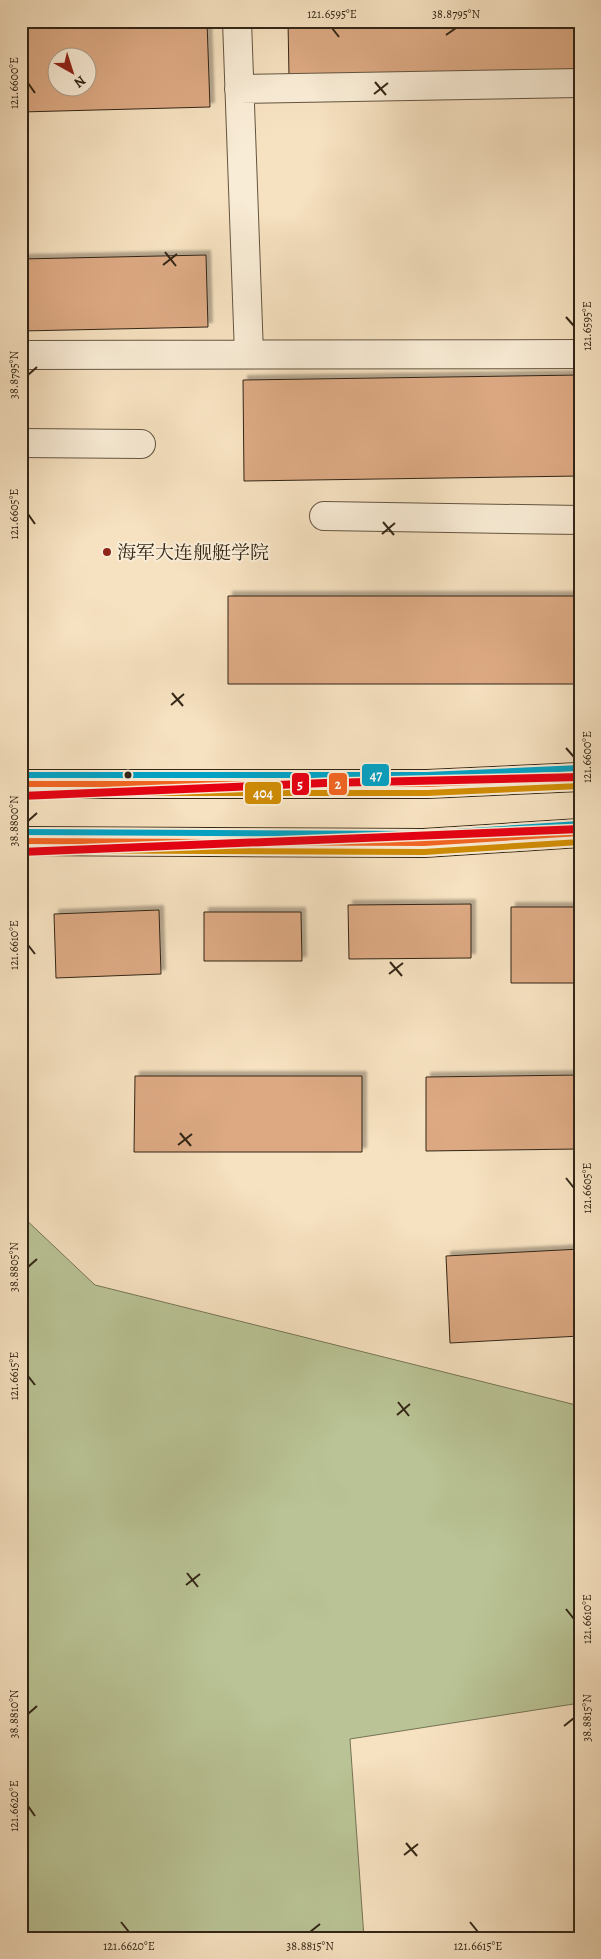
<svg xmlns="http://www.w3.org/2000/svg" width="601" height="1959" viewBox="0 0 601 1959" font-family="Alegreya,'Noto Serif SC',serif">
	<style>
		.green { fill: #b9c395; stroke: #767456 }
		.building { fill: #dca983; stroke: #332616; fill-rule: evenodd; filter: url(#shadow) }
		.lines { fill: none; stroke-linecap: round; stroke-linejoin: round }
		.street-casing { stroke: #645540; stroke-width: 30 }
		.primary-casing { stroke: #332616; stroke-width: 30 }
		.street { stroke: #f9ecd6; stroke-width: 28 }
		.primary { stroke: #ebc080; stroke-width: 28 }
		.bus-1-casing { stroke: #f9ecd6; stroke-width: 10 }
		.bus-2-casing { stroke: #f9ecd6; stroke-width: 10 }
		.bus-3-casing { stroke: #f9ecd6; stroke-width: 10 }
		.bus-1 { stroke: #f26522; stroke-width: 6 }
		.bus-2 { stroke: #d08c04; stroke-width: 6 }
		.bus-3 { stroke: #03a2c5; stroke-width: 6 }
		.metro-1-casing { stroke: #f9ecd6; stroke-width: 11 }
		.metro-1 { stroke: #e60012; stroke-width: 8 }
		.ticks { fill: none; stroke: #332616; stroke-width: 2 }
		.poi-dot { fill: #8f2418; stroke: #f9ecd6; stroke-width: 2 }
		.bus-dot { fill: #332616; stroke: #f9ecd6; stroke-width: 2 }
		.labels { text-anchor: middle; stroke-width: 4; stroke-linejoin: round; paint-order: stroke }
		.poi-label { font-size: 19px; fill: #332616; stroke: #f9ecd6; text-anchor: start }
		.line-badge { stroke: #f9ecd6; stroke-width: 2 }
		.badge-label { font-size: 14px; text-anchor: middle; font-weight: bold; fill: #fff }
		.neatline { fill: none; stroke: #332616; stroke-width: 2 }
		.ticks-label { font-size: 12px; text-anchor: middle; fill: #332616 }
	</style>
	<defs>
		<filter id="shadow"><feDropShadow dx="4.5" dy="-4.5" stdDeviation="1" flood-color="#0004"/></filter>
	</defs>
	<rect width="100%" height="100%" fill="#f6e1c0"/>
	<filter id="stains"><feTurbulence type="fractalNoise" baseFrequency=".004" numOctaves="4"/><feColorMatrix values="0 0 0 0 .2 0 0 0 0 .09 0 0 0 0 .02 0 0 0 .5 -.17"/></filter>
	<radialGradient id="worn" r=".72"><stop offset=".6" stop-color="#630" stop-opacity="0"/><stop offset="1" stop-color="#630" stop-opacity=".3"/></radialGradient>
	<path class="green" d="M21 1215 95 1285 580 1406V1703L350 1739 364 1938H21Z"/>
	<path class="building" d="M288 21H580V69L289 77Z
		M207 22 210 107 21 112V27ZM58 58H88V88H58Z
		M206 255 208 327 21 331V259Z
		M580 375V476L244 481 243 380Z
		M228 596H580V684H228Z
		M471 904V958L349 959 348 905Z
		M511 907H580V983H511Z
		M159 910 161 974 56 978 54 914Z
		M204 912H301L302 961H204Z
		M580 1075V1149L426 1151V1077Z
		M135 1076H362V1152H134Z
		M580 1249V1336L450 1343 446 1256Z"/>
	<g class="lines">
		<defs>
			<path id="street" d="M237 21 249 354
				M239 89 580 83
				M21 355 580 354
				M21 443 141 444
				M324 516 580 520"/>
			<path id="primary" d="M21 784H427L580 777
				M21 841 424 843 580 833"/>
		</defs>
		<use href="#street" class="street-casing"/>
		<use href="#primary" class="primary-casing"/>
		<use href="#street" class="street"/>
		<use href="#primary" class="primary"/>
		<defs>
			<path id="bus-1" d="M21 784H427L580 777
				M21 841 424 843 580 833"/>
			<path id="bus-2" d="M21 793H427L580 786
				M21 850 424 852 580 842"/>
			<path id="bus-3" d="M21 775H427L580 768
				M21 832 424 834 579 824"/>
		</defs>
		<use href="#bus-1" class="bus-1-casing"/>
		<use href="#bus-2" class="bus-2-casing"/>
		<use href="#bus-3" class="bus-3-casing"/>
		<use href="#bus-1" class="bus-1"/>
		<use href="#bus-2" class="bus-2"/>
		<use href="#bus-3" class="bus-3"/>
		<defs>
			<path id="metro-1" d="M21 796 324 783 580 777
				M21 852 580 829"/>
		</defs>
		<use href="#metro-1" class="metro-1-casing"/>
		<use href="#metro-1" class="metro-1"/>
	</g>
	<path class="ticks" d="M332 28 339 37M446 35 456 28M375 82 386 95M28 83 35 93M374 94 388 83M165 252 176 266M163 265 177 254M566 317 574 326M28 375 37 367M28 514 35 524M383 522 394 535M382 534 395 523M172 693 183 706M171 705 184 694M566 748 574 757M28 821 37 813M28 945 35 954M390 962 402 976M389 974 403 963M180 1133 191 1146M178 1145 192 1134M566 1178 574 1188M28 1267 37 1259M28 1376 35 1385M398 1402 409 1416M397 1415 410 1404M187 1573 198 1587M186 1585 200 1574M566 1609 574 1619M28 1714 37 1706M564 1726 574 1718M28 1806 35 1816M406 1843 417 1856M404 1855 418 1844M121 1922 129 1932M470 1922 478 1932M310 1932 320 1924"/>
	<circle class="poi-dot" cx="107" cy="552" r="5"/>
	<circle class="bus-dot" cx="128" cy="775" r="4.5"/>
	<g class="labels">
		<g class="poi-label">
			<text x="117" y="559">海军大连舰艇学院</text>
		</g>
	</g>
	<g class="line-badge">
		<rect x="361" y="763" width="29" height="24" rx="5" fill="#03a2c5"/>
		<rect x="328" y="772" width="20" height="24" rx="5" fill="#f26522"/>
		<rect x="291" y="772" width="19" height="24" rx="5" fill="#e60012"/>
		<rect x="244" y="781" width="38" height="24" rx="5" fill="#d08c04"/>
	</g>
	<g class="badge-label">
		<text x="376" y="780">47</text>
		<text x="338" y="789">2</text>
		<text x="300" y="789">5</text>
		<text x="263" y="798">404</text>
	</g>
	<rect width="601" height="1959" fill="none" stroke="#f6e1c0" stroke-width="55"/>
	<g transform="translate(72 72) rotate(141)"><circle r="24" fill="#f9ecd6" stroke="#aa9d89"/>
	<path d="M0-4L9 19L0 12L-9 19Z" fill="#8f2418"/>
	<text y="-8" font-size="14" font-weight="bold" text-anchor="middle" fill="#332616">N</text>
	</g>
	<rect x="28" y="28" width="546" height="1904" class="neatline"/>
	<g class="ticks-label">
		<text x="332" y="18">121.6595°E</text>
		<text x="456" y="18">38.8795°N</text>
		<text transform="translate(14 83) rotate(-90)" y="4">121.6600°E</text>
		<text transform="translate(587 326) rotate(-90)" y="4">121.6595°E</text>
		<text transform="translate(14 375) rotate(-90)" y="4">38.8795°N</text>
		<text transform="translate(14 514) rotate(-90)" y="4">121.6605°E</text>
		<text transform="translate(587 757) rotate(-90)" y="4">121.6600°E</text>
		<text transform="translate(14 821) rotate(-90)" y="4">38.8800°N</text>
		<text transform="translate(14 945) rotate(-90)" y="4">121.6610°E</text>
		<text transform="translate(587 1188) rotate(-90)" y="4">121.6605°E</text>
		<text transform="translate(14 1267) rotate(-90)" y="4">38.8805°N</text>
		<text transform="translate(14 1376) rotate(-90)" y="4">121.6615°E</text>
		<text transform="translate(587 1619) rotate(-90)" y="4">121.6610°E</text>
		<text transform="translate(14 1714) rotate(-90)" y="4">38.8810°N</text>
		<text transform="translate(587 1718) rotate(-90)" y="4">38.8815°N</text>
		<text transform="translate(14 1806) rotate(-90)" y="4">121.6620°E</text>
		<text x="129" y="1950">121.6620°E</text>
		<text x="310" y="1950">38.8815°N</text>
		<text x="478" y="1950">121.6615°E</text>
	</g>
	<rect width="100%" height="100%" filter="url(#stains)"/>
	<rect width="100%" height="100%" fill="url(#worn)"/>
</svg>
